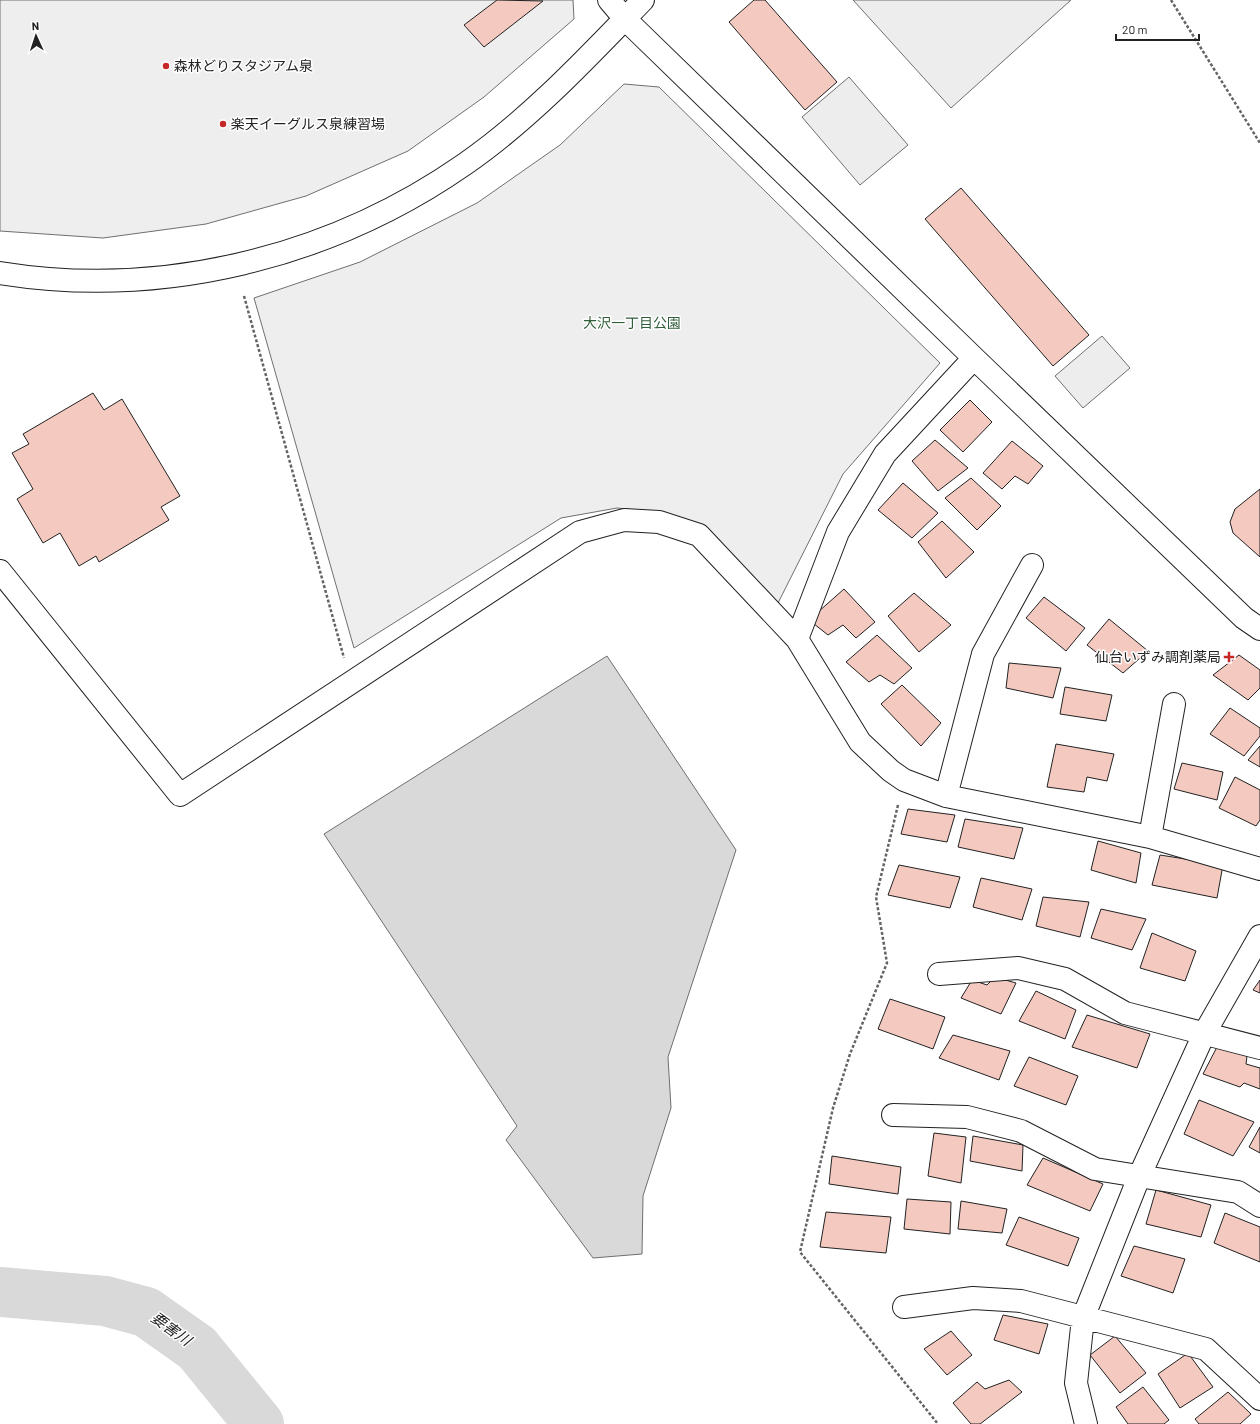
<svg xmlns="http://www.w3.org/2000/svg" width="1260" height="1424" viewBox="0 0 1260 1424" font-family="Barlow,'Noto Sans JP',sans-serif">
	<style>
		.park { fill: #eee; stroke: #6f6f6f }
		.parking { fill: #ededed; stroke: #6f6f6f }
		.water { fill: #d9d9d9; stroke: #6f6f6f }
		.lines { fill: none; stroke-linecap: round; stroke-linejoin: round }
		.river { stroke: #d9d9d9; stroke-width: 50 }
		.building { fill: #f3c9c0; stroke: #222 }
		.minor-casing { stroke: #222; stroke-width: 24 }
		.path { stroke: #646464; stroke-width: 2.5; stroke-dasharray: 3 2; stroke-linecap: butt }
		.minor { stroke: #fff; stroke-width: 22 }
		.poi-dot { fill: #c62828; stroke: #fff; stroke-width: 1.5 }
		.labels { text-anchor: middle; stroke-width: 3; stroke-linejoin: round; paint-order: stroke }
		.poi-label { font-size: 14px; fill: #222; stroke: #fff; text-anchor: start }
		.park-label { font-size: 14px; fill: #2f5e38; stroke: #fff }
		.water-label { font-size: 15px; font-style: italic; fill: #222; stroke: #fff }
	</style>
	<rect width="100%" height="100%" fill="#fff"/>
	<path class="park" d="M0 0H573L574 19 484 97 408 151 306 196 206 224 103 238 0 231Z
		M624 84 659 87 940 363 843 474 778 603 710 531 666 513 617 508 561 518 354 648 254 298 360 262 477 203 560 145Z"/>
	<path class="parking" d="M853 0H1071L951 108Z
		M849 77 908 145 860 185 802 117Z
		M1102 336 1130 368 1083 408 1055 376Z"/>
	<path class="water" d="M607 656 736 850 668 1057 671 1108 643 1196 642 1254 593 1258 506 1140 517 1126 324 834Z"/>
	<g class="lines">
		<path class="river" d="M0 1292 105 1301 146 1312 197 1348 259 1424"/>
	</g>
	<path class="building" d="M497 0 543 1 484 47 464 25Z
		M754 0H765L837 82 805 110 729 22Z
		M961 188 1089 335 1053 366 925 219Z
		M93 393 104 410 122 399 180 496 161 507 169 520 99 562 96 556 79 566 60 533 43 543 17 499 33 489 12 453 29 444 23 434Z
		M970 400 992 422 963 452 940 430Z
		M935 440 968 468 938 491 912 461Z
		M1012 441 1043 466 1028 484 1015 476 1002 489 983 473Z
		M971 478 1001 506 977 530 945 498Z
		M903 483 938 513 912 538 878 510Z
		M1260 489V557L1233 533 1230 522 1235 509Z
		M942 521 974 552 946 578 918 542Z
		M844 589 875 622 856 638 843 625 828 635 809 620Z
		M914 593 951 625 919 652 888 616Z
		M1044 597 1085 628 1066 651 1026 618Z
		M1109 619 1148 651 1123 673 1087 645Z
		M877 635 912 668 894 684 880 675 869 682 846 662Z
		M1239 655 1260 670V688L1248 700 1213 675Z
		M1009 663 1061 668 1053 698 1006 688Z
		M902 685 941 723 921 746 881 704Z
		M1065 687 1112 695 1106 721 1060 714Z
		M1230 708 1260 728V736L1244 756 1210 734Z
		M1056 744 1114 754 1107 781 1087 777 1084 792 1047 787Z
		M1260 746V767L1248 760Z
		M1182 763 1223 772 1217 800 1174 789Z
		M1235 777 1260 790V820L1256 826 1219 808Z
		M908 809 955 815 947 842 901 834Z
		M965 819 1023 828 1014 859 958 847Z
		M1098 841 1141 853 1136 883 1091 870Z
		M1160 855 1223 865 1217 898 1152 885Z
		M899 865 960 877 950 908 888 895Z
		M981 878 1032 889 1022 920 973 907Z
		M1043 897 1089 902 1080 937 1036 926Z
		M1101 909 1146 919 1132 950 1091 938Z
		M1152 933 1196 951 1185 981 1140 968Z
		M995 977 1016 983 1001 1014 961 998 972 980 987 985Z
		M1260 980V993L1253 990Z
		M1036 991 1076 1010 1065 1039 1019 1021Z
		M890 999 945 1017 933 1049 878 1029Z
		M1087 1015 1150 1034 1137 1068 1072 1047Z
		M953 1035 1010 1051 999 1080 939 1058Z
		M1217 1047 1247 1056 1246 1064 1260 1068V1089L1244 1083 1240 1087 1203 1074Z
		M1029 1057 1078 1076 1066 1105 1014 1086Z
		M1199 1100 1254 1122 1233 1156 1184 1134Z
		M1260 1127V1153L1249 1147Z
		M934 1133 966 1137 961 1183 928 1176Z
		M973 1136 1023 1145 1022 1171 970 1161Z
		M832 1156 901 1167 898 1194 829 1184Z
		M1043 1158 1103 1184 1090 1211 1027 1185Z
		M1156 1190 1211 1205 1201 1237 1146 1224Z
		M907 1199 951 1202 950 1234 904 1229Z
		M961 1201 1007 1209 1002 1233 958 1229Z
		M826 1212 891 1217 886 1253 820 1247Z
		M1225 1213 1260 1227V1262L1214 1243Z
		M1019 1217 1079 1238 1068 1266 1006 1245Z
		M1134 1246 1185 1259 1173 1293 1121 1276Z
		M1003 1315 1048 1324 1039 1354 994 1340Z
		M951 1331 972 1355 947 1375 924 1349Z
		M1115 1336 1146 1373 1120 1393 1090 1355Z
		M1188 1353 1213 1387 1180 1408 1158 1374Z
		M1009 1380 1022 1392 980 1424H971L953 1403 977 1382 985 1389Z
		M1143 1387 1169 1420 1164 1424H1128L1116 1407Z
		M1228 1392 1251 1414 1240 1424H1199L1195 1419Z"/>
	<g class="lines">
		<defs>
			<path id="minor" d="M609 0 625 19 974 358 1244 618 1260 629
				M0 273C162 299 330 258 465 164 530 119 588 57 643 0
				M0 571 180 795 580 532 624 520 659 522 699 535 797 639 860 742 891 771 904 780 946 796 1150 837 1260 869
				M797 639 838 532 885 454 974 358
				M946 796 983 654 1032 565
				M1150 837 1174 704
				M939 974 1018 968 1065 979 1125 1013 1260 1048
				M893 1115 967 1117 1021 1131 1095 1169 1238 1192 1260 1206
				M904 1307 973 1298 1021 1301 1206 1349 1260 1399
				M1086 1424 1076 1383 1083 1318 1139 1177 1204 1034 1260 936"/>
		</defs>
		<use href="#minor" class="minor-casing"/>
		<path class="path" d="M1171 0 1260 143
			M244 296 344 658
			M898 805 876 897 887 963 850 1054 833 1108 800 1252 938 1424"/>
		<use href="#minor" class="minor"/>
	</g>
	<g class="poi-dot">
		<circle cx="166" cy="66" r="4"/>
		<circle cx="223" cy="124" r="4"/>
		<path d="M1227 651h4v4h4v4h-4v4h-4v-4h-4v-4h4z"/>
	</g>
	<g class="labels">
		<g class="poi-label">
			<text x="174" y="71">森林どりスタジアム泉</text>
			<text x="231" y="129">楽天イーグルス泉練習場</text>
			<text x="1221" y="662" text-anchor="end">仙台いずみ調剤薬局</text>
		</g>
		<g class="park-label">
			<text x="632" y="328">大沢一丁目公園</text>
		</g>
		<g class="water-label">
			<text transform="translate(171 1329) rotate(36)" y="5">要害川</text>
		</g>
	</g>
	<g transform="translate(36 36) rotate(357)" stroke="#ffffff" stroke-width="3" paint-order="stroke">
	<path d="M0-3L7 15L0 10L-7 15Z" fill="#222222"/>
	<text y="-6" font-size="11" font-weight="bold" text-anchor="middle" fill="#222222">N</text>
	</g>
	<path d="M1116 34v6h83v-6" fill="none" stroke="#222222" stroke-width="2"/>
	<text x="1122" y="34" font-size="12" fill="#222222" stroke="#ffffff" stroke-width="3" paint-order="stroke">20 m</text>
</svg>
